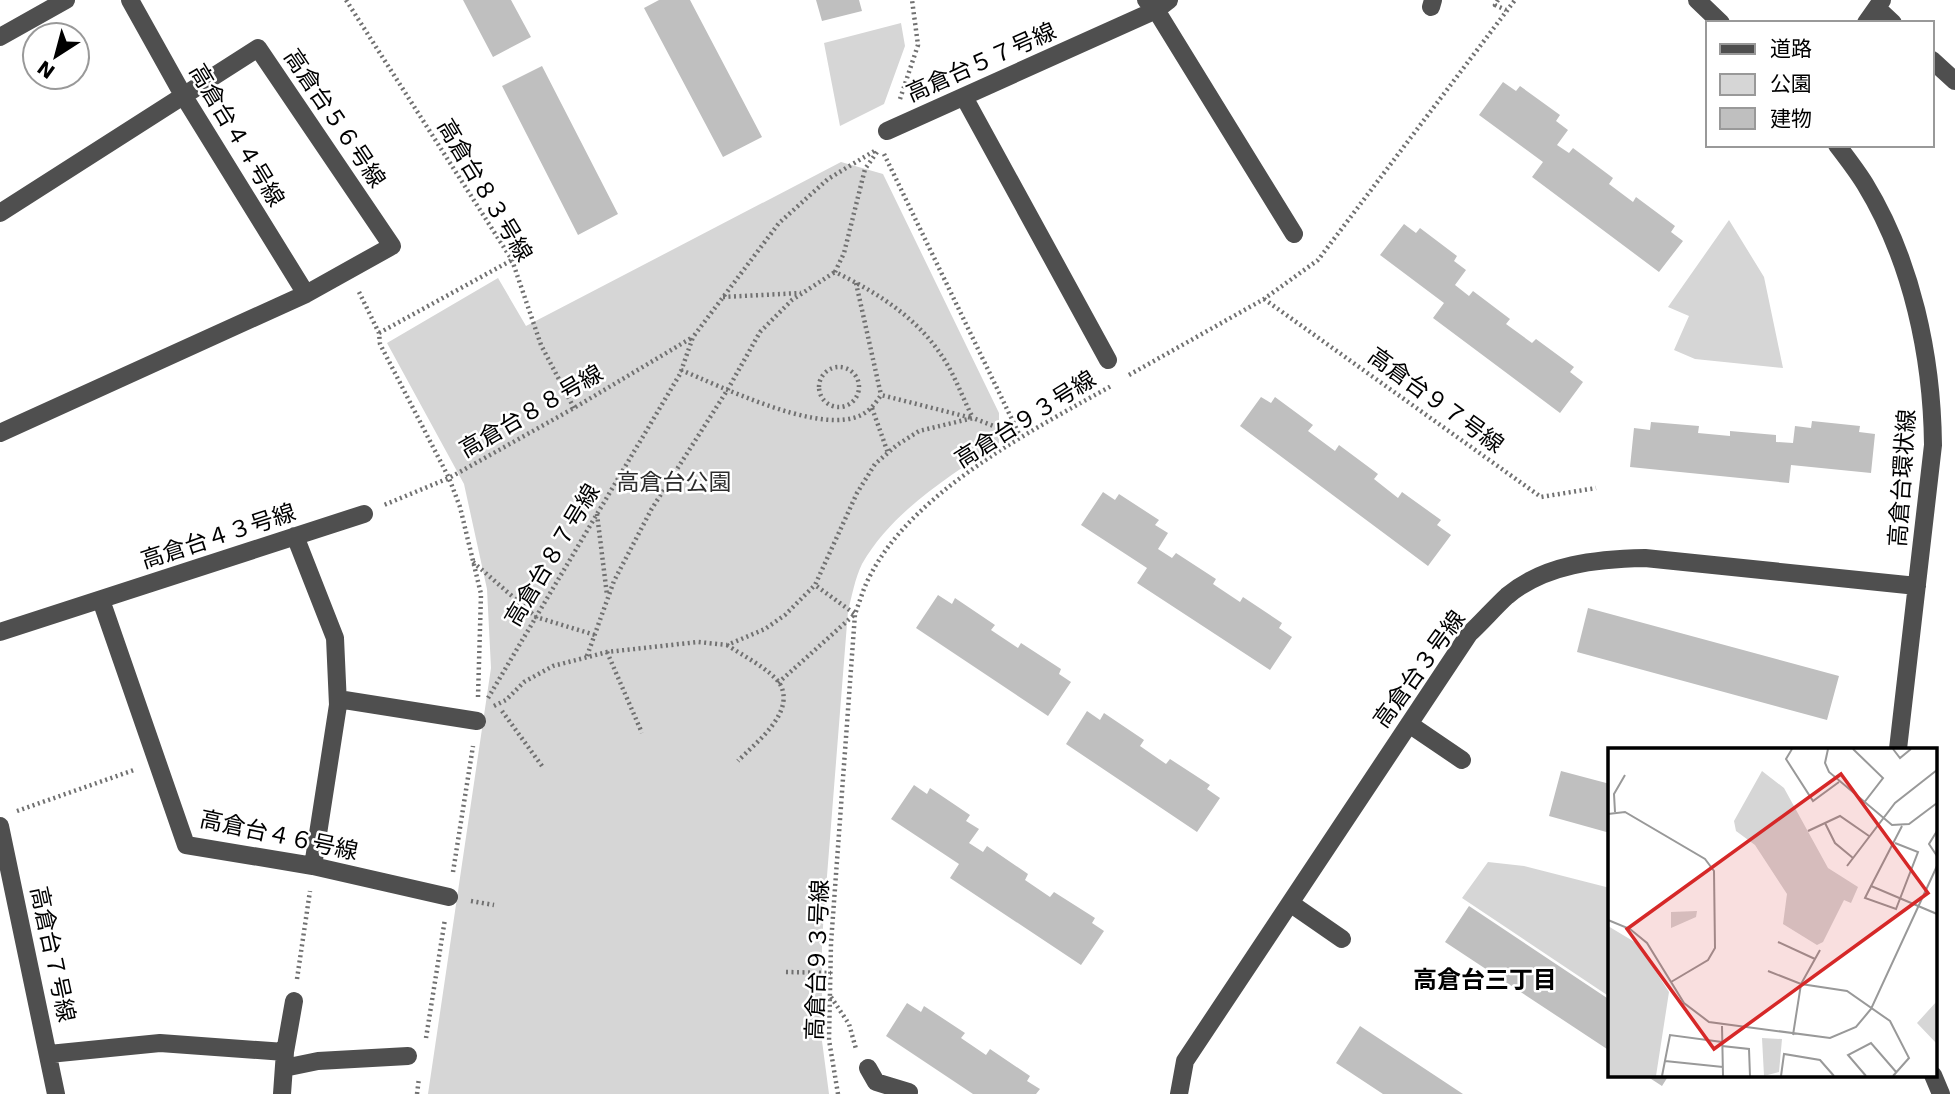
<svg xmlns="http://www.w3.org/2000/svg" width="1955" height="1094" viewBox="0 0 1955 1094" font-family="'DejaVu Sans','Noto Sans JP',sans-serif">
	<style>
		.green { fill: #d6d6d6 }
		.building { fill: #bfbfbf }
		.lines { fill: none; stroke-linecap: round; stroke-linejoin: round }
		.path { stroke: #717171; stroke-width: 4.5; stroke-dasharray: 2 3.5; stroke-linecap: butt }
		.minor { stroke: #4f4f4f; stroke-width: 18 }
		.labels { text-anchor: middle; stroke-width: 5; stroke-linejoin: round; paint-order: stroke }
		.street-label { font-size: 23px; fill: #000; stroke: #fff }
		.park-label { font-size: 23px; fill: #2d2d2d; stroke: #fff }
		.neighbourhood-label { font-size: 24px; font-weight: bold; fill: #000; stroke: #fff }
		.inset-road { fill: none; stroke: #999; stroke-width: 2 }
		.view { fill: #d62828; fill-opacity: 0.15; stroke: #d62828; stroke-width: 3.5 }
		.inset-edge { fill: none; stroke: #000; stroke-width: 3.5 }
	</style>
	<rect width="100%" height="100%" fill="#fff"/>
	<path class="green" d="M901 23 905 46 884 104 840 126 824 43Z
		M841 162 883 174 999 413V443C949 477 893 510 862 564 855 578 852 596 848 611L822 939V1041L829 1094H428L491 668 487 589 464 484 387 343 498 278 526 326Z
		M1729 220 1764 277 1783 368 1695 359 1674 350 1689 316 1668 307Z
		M1488 862 1524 866 1610 888V997L1462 898Z"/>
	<path class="building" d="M463 0H511L531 37 493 57Z
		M659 0H690L762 137 723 157 644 8Z
		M816 0H859L862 11 822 21Z
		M542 66 618 214 578 235 502 86Z
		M1503 82 1516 91 1520 86 1560 115 1556 121 1568 130 1557 145 1569 153 1573 148 1613 178 1609 184 1633 202 1636 197 1675 226 1671 232 1683 241 1659 272 1532 177 1543 162 1479 115Z
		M1404 224 1416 233 1420 228 1457 256 1454 261 1466 270 1455 285 1469 296 1473 291 1510 319 1506 324 1532 343 1536 339 1574 367 1570 372 1583 382 1560 413 1433 318 1444 303 1380 255Z
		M1261 397 1271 403 1275 397 1313 425 1308 431 1335 451 1339 445 1378 474 1374 479 1398 498 1402 492 1441 520 1437 525 1451 535 1428 566 1240 426Z
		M1812 421 1860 426 1859 432 1875 434 1871 473 1791 465 1789 483 1630 467 1634 428 1650 430 1651 422 1699 426 1698 433 1730 436V431L1776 435V442L1793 443 1795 426 1811 428Z
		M1103 492 1115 500 1119 494 1159 520 1155 525 1168 533 1158 549 1172 558 1176 553 1216 579 1213 584 1240 602 1243 597 1282 623 1279 628 1292 637 1270 670 1137 583 1147 568 1081 525Z
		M938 595 952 604 955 598 995 625 991 630 1018 648 1021 643 1061 669 1059 674 1071 682 1048 716 916 628Z
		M1588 608 1839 676 1827 720 1577 652Z
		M1087 711 1100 720 1104 713 1144 740 1140 746 1166 764 1170 759 1210 785 1207 789 1220 798 1197 832 1066 744Z
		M1561 771 1610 784V833L1549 816Z
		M914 785 927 794 930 788 970 815 966 821 979 829 969 843 983 852 987 846 1028 874 1025 880 1050 897 1054 892 1095 918 1092 923 1104 931 1081 965 950 878 959 864 891 819Z
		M1469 906 1610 1000V1051L1445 942Z
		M907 1003 921 1012 924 1006 965 1033 961 1038 986 1055 990 1049 1030 1076 1027 1081 1040 1089 1036 1094H973L886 1036Z
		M1360 1026 1463 1094H1383L1336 1063Z
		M1645 1075H1669L1662 1086Z"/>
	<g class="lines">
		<path class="path" d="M346 0 512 260 541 345 574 408
			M1498 0 1495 5 1506 10
			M900 99 918 45 912 0
			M877 152 865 169 844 253 835 272C880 294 921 320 947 364 957 381 964 401 973 418
			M884 154 1020 436
			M856 283 881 395
			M359 292 379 333 380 344 449 478 384 505
			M723 297 801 293
			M1264 299 1541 497 1596 488
			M379 333 512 260
			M819 387a20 20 0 1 1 40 0a20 20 0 1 1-40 0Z
			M681 370C722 387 810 430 853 418 866 415 874 406 881 395L972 418
			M1129 375 1264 299 1318 260 1515 0
			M872 408 888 453
			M597 514 607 595
			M473 562 536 617 595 635
			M727 645C742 655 771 670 780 684 796 713 755 743 738 761
			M607 652 642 733
			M587 656 614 581 651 510 728 389 760 332 792 300 835 272
			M778 683 855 614 815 585
			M478 697 481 594 460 507 449 478 574 408 693 337
			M488 698 680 374 693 337 779 223 828 179 876 150
			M494 706 506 700 524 682 553 666 607 652 698 642 727 645 765 629 785 615 815 585 857 493 875 464 897 445 919 431 973 418 1019 436
			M502 711 542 766
			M17 811 134 770
			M453 872 473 746
			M471 901 494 905
			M786 972 831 973
			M297 979 310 891
			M831 997 849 1024 856 1049
			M426 1038 445 919
			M417 1094 419 1078
			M838 1094 829 1040 831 943 855 614C860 601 864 586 871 574 914 491 1034 429 1113 385"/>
		<path class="minor" d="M1146 0 1156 10 1294 234
			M1697 0 1721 23
			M1431 7 1433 0
			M1877 8 1893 23
			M1866 23 1882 0
			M0 37 66 0
			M1932 60 1955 81
			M964 97 1108 360
			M887 131 1156 10 1169 0
			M1837 145C1847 158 1857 171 1865 184 1912 261 1932 356 1933 445L1898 749
			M0 213 258 48 392 246 306 294
			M0 433 306 294 183 95 130 0
			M295 536 335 638 338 705 313 866
			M101 600 186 845 313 866 449 897
			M0 632 364 514
			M338 699 477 721
			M1409 724 1462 760
			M0 826 56 1094
			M1290 903 1342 939
			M285 1052 294 1001
			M49 1054 160 1043 285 1052 282 1094
			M284 1068 318 1061 408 1056
			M868 1068 876 1082 909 1092
			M1933 1075 1941 1094
			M1179 1094 1185 1061 1469 634C1482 622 1494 608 1507 596 1545 564 1597 559 1645 558L1917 586"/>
	</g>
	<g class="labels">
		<g class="street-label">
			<text transform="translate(981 62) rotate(-24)" y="8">高倉台５７号線</text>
			<text transform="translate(335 118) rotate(56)" y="8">高倉台５６号線</text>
			<text transform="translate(237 135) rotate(59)" y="8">高倉台４４号線</text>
			<text transform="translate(485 190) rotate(59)" y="8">高倉台８３号線</text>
			<text transform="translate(1436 400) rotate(36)" y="8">高倉台９７号線</text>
			<text transform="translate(531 411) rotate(-30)" y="8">高倉台８８号線</text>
			<text transform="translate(1025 419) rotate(-32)" y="8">高倉台９３号線</text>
			<text transform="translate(1902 478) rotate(-86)" y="8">高倉台環状線</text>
			<text transform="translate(218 536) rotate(-18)" y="8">高倉台４３号線</text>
			<text transform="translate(552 555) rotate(-59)" y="8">高倉台８７号線</text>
			<text transform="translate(1419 669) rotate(-54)" y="8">高倉台３号線</text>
			<text transform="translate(279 835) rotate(12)" y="8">高倉台４６号線</text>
			<text transform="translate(53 954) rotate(78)" y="8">高倉台７号線</text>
			<text transform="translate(817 960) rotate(-88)" y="8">高倉台９３号線</text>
		</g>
		<g class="park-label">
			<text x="674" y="490">高倉台公園</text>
		</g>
		<g class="neighbourhood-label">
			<text x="1485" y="988">高倉台三丁目</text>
		</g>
	</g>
	<g transform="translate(1608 748)">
		<rect width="329" height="329" fill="#fff"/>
		<path d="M154 23 176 40 220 120 250 139 243 155 236 152 215 194 209 197 175 176 179 146 147 97 128 83 126 73ZM89 163 88 169 63 180V164ZM0 178 30 196 61 244 48 328H0ZM329 253V296L309 275ZM154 290 174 291 171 324 156 328Z" fill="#d6d6d6"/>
		<path class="inset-road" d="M184 1 178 11 205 53 231 34M220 1 217 15 221 24 284 77 301 76 329 55M245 1 275 30 255 56M285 1 292 10 303 1M7 64 6 46 17 27M0 66 17 64 97 111 106 123 107 200 100 212 63 234M217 75 227 95 245 110M294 78 263 138 329 166M200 83 232 68 261 88M329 83 321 96 329 108M239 118 287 55 329 22M263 138 257 150 288 161 310 104 287 95M0 172 22 181 39 195 76 255 101 274 222 290 248 279 263 261 329 118M170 194 207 211M160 223 193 236 239 243 282 273 301 310 285 328M114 278 115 328M185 287 193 236 212 202M114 298 141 301 142 328M57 313 115 319M54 328 62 287 114 294M173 328 176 306 212 312 226 328M258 328 240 307 263 295 289 325"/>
		<path class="view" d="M233 26 320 145 106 301 19 181Z"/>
		<rect width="329" height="329" class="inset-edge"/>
	</g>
	<rect x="1706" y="21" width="228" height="126" fill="#ffffff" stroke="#999999" stroke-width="2"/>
	<rect x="1720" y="44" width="35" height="10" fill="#4f4f4f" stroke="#999999" stroke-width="2"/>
	<text x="1770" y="56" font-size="21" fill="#000000">道路</text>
	<rect x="1720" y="74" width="35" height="21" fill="#d6d6d6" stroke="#999999" stroke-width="2"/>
	<text x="1770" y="91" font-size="21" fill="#000000">公園</text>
	<rect x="1720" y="108" width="35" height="21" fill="#bfbfbf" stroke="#999999" stroke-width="2"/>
	<text x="1770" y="126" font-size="21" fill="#000000">建物</text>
	<g transform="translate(56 56) rotate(216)"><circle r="33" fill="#ffffff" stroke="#999999" stroke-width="2"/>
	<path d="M0-5L12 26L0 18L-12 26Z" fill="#000000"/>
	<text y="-10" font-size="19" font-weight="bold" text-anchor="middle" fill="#000000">N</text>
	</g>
</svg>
